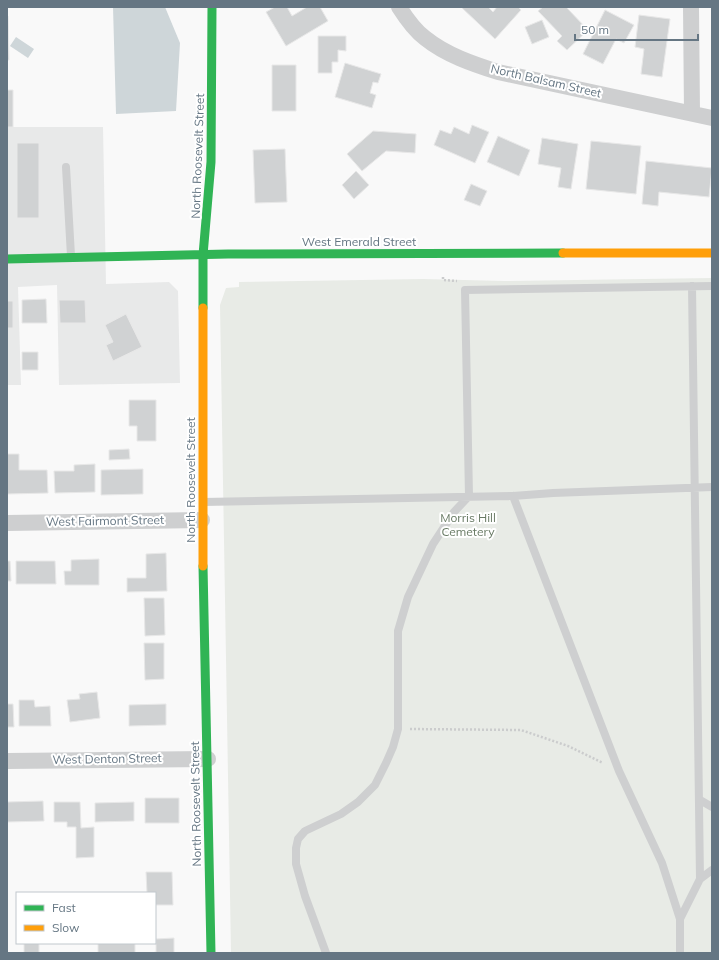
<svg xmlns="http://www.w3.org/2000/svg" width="719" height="960" viewBox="0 0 719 960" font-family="Mulish,sans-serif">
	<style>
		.built { fill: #e8e9e9 }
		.green { fill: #e8ebe6 }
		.water { fill: #ced6d9 }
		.building { fill: #d0d2d3; stroke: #e8e8e8 }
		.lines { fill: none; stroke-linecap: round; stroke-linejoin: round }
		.path { stroke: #cbcccd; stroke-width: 2.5; stroke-dasharray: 2 2; stroke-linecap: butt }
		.lane { stroke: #cecfd0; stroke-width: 8 }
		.street { stroke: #cecfd0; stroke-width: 16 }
		.fast { stroke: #30b455; stroke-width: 9 }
		.slow { stroke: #ff9f0a; stroke-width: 9 }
		.labels { text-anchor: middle; stroke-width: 4; stroke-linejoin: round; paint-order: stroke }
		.street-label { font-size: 12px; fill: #657683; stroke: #fff }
		.park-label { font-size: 12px; fill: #687a64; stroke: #fff }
	</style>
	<rect width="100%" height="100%" fill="#f9f9f9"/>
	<path class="built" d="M7 127H103L106 284 169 282 178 291 180 383 59 385 57 285 18 287 21 385H7Z"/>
	<path class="green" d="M712 278V953H231L220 305 226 288 239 287V282L423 279 505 281Z"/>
	<path class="water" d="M113 7H165L180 43 176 111 116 114Z
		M16 37 34 49 28 58 10 46Z"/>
	<path class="building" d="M275 7H287L292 16 307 7H320L328 21 286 46 266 12Z
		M461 7H488L493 12 497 7H518L521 10 495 39Z
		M543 7H566L588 30 567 50 557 41 562 36 538 11Z
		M605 10 634 25 624 43 616 39 603 64 583 54Z
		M639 15 670 19 662 77 641 74 644 49 635 47Z
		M7 16H8L9 60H7Z
		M542 20 549 37 532 44 525 27Z
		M318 36H346V51L338 50V62H332V73H318Z
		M345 63 381 74 378 83 373 82 370 93 376 95 372 108 335 97Z
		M272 65H296V111H272Z
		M7 90H13V127H7Z
		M472 125 489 132 475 163 434 145 440 130 451 134 454 127 469 134Z
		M373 131 416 134 415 153 386 151 362 171 347 154Z
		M498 136 530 150 519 176 487 162Z
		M542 138 578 144 571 189 558 187 561 168 538 164Z
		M591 141 641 146 636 194 586 189Z
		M17 143H39V218H17Z
		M285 149 287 202 255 203 253 150Z
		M646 161 712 168 709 197 659 192 658 206 642 204Z
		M356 171 369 185 354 199 342 185Z
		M471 184 487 191 480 206 464 200Z
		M46 299 47 323H22V300Z
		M59 300H85L86 323H60Z
		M7 301H13V328H7Z
		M126 314 142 347 113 361 106 345 113 342 105 325Z
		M22 352H38V370H22Z
		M129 400H156V441H137V426H129Z
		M129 449 130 459 109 460V450Z
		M7 454H19V470H47L48 493 7 494Z
		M95 464V492L55 493 54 471H74V465Z
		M143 469V494L101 495V470Z
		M166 553 167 591 127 592V578H146V554Z
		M99 559V585H65L64 571H71V560Z
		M7 561H10L11 581H7Z
		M16 561H55L56 584H16Z
		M144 598H164L165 635 145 636Z
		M144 643H164V679L145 680Z
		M97 692 100 718 70 722 67 700 80 699 79 694Z
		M19 700H34L35 707 50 706 51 726H19Z
		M7 704H13L14 727H7Z
		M166 704V725L129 726V705Z
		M145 798H179V823H145Z
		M43 801 44 821 7 822V802Z
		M54 802H80L81 828 94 827V857L76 858V827H67V822H54Z
		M134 802V821L95 822V803Z
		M146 872H172L173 905H155V893H147Z
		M174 938V953H151L156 952V939Z
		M24 943H39V953H24Z
		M98 943H135V953H98Z"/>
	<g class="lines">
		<path class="path" d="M443 277V280L457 281
			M410 729 521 730 568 746 603 763"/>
		<path class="lane" d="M66 167 71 256
			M692 286 700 879
			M513 496 619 771 662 863 680 919
			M203 502 513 496 553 493 712 487
			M700 800 712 807
			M326 953 305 896 296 864V848L298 839 305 831 341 814 358 802 375 785 386 763 393 747 398 729V631L408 597 433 544 454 512 469 496 465 290 712 286
			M680 953V919L700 879 712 870"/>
		<path class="street" d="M399 7C406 18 414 30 425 38 446 55 473 64 498 72L712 118
			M691 7 692 113
			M7 523 202 520
			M7 761 208 759"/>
		<path class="fast" d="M7 259 228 254 563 253
			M203 308V255L211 162 212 7
			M203 566 211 953"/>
		<path class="slow" d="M563 253H712
			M203 308V566"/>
	</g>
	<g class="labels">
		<g class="street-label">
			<text transform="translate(546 81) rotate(13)" y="4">North Balsam Street</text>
			<text transform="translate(198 156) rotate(-88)" y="4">North Roosevelt Street</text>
			<text x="359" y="246">West Emerald Street</text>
			<text transform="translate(191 480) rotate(-90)" y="4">North Roosevelt Street</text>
			<text transform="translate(105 521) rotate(-1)" y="4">West Fairmont Street</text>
			<text transform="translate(107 759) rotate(-1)" y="4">West Denton Street</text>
			<text transform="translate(196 804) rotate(-91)" y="4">North Roosevelt Street</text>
		</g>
		<g class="park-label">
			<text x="468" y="522">Morris Hill<tspan x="468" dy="14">Cemetery</tspan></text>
		</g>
	</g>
	<rect width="719" height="960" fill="none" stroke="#657683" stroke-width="16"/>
	<rect x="16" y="892" width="140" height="52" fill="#ffffff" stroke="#c1c8cd"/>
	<rect x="24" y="905" width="20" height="6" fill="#30b455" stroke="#c1c8cd"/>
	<text x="52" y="912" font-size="12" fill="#657683">Fast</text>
	<rect x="24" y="925" width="20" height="6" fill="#ff9f0a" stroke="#c1c8cd"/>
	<text x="52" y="932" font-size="12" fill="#657683">Slow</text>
	<path d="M575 34v6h123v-6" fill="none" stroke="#657683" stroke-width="2"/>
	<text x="581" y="34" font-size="12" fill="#657683" stroke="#ffffff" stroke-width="3" paint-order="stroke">50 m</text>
</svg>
